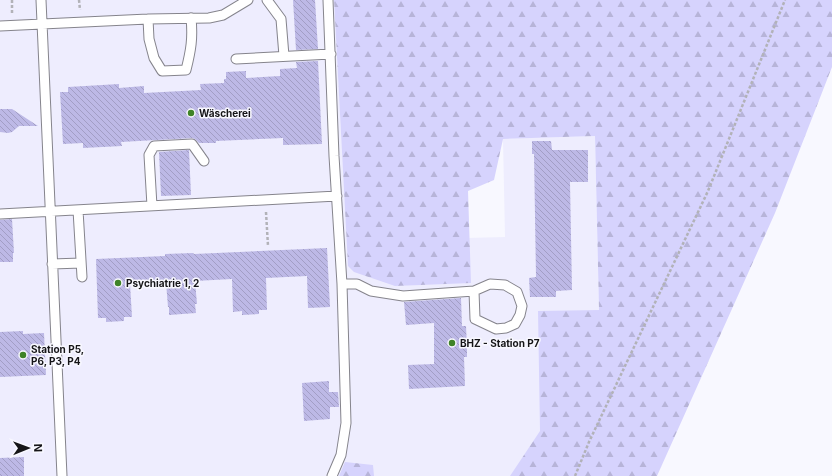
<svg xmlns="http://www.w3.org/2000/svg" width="832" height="476" viewBox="0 0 832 476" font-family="Inter,sans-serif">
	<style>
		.built { fill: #eeedfe }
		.forest { fill: url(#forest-firs) }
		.building { fill: url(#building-back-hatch) }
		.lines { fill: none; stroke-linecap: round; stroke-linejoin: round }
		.lane-casing { stroke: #85848c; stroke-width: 11 }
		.path { stroke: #b2b2b8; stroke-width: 2.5; stroke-dasharray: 3 2; stroke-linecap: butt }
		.lane { stroke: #fff; stroke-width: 9 }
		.poi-dot { fill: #3f8327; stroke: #f8f8ff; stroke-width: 1.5 }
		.labels { text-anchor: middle; stroke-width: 3; stroke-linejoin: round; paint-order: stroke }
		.poi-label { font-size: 10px; font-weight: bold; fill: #151518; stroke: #f8f8ff; text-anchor: start }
	</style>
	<defs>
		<pattern id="forest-firs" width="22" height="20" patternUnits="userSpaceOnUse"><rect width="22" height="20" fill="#d6d3fd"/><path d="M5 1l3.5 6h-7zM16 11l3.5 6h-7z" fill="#b7b4d8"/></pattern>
		<pattern id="building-back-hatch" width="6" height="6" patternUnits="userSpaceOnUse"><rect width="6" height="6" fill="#bdb9e6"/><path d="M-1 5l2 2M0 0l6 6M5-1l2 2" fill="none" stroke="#a29ec5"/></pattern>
	</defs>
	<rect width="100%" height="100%" fill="#f8f8ff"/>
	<path class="built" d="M0 0H334L347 241 505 237 503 139 595 136 599 310 542 476H0Z"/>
	<path class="forest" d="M334 0H832V67L775 213 657 476H510L540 431 538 311 599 310 595 136 503 139 494 180 468 191 471 283 395 286 354 272 348 266Z
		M345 462 373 465 374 476H339Z"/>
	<path class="building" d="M293 0H315L318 49 296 50Z
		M318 61 322 144 283 145V138L216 141V143H199L195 139 192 138 121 142 122 146 83 148V143L63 144 60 92H68V87L119 84V88L144 86V93L201 90 200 84 224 83V79H226V72L246 71V78L280 76V69L297 68 296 62Z
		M0 109H12L38 126H19L12 132 8 133 0 132Z
		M532 141H551L552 150H588V182H570L572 290 556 291V297H530L529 278 536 277 534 154H532Z
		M189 150 191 195 161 196 159 152Z
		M12 219 14 253H13V262H0V220Z
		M327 248 330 307 308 308 307 276 266 278 267 310H259V314L242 315V311L233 312 232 279 195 281 197 304H195L196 313 169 315V307H168L166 282 130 284 132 317H124V321L106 322V318H98L96 259 165 256V254L193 253 194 254Z
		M461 298 462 326H466L467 347V357H464L465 386 409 389 408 365 434 364V323L406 325 404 302Z
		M23 331V334L44 333 46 375 0 377V332Z
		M329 381V392H338L339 407H330V419L304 421 302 383Z
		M24 457V476H0V458Z"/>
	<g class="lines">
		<defs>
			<path id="lane" d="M41 0 62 476
				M267 0 281 19 284 56
				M328 0 334 156 342 284 346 423 341 455 332 476
				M148 19 149 39 154 58 162 71 186 70C191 50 193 38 191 18
				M0 26 148 19 209 18 223 15 248 0
				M236 59 331 54
				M152 206 149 155 154 146 192 144 204 161
				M78 210 82 277
				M0 214 337 196
				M52 264 81 263
				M342 284H357L371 291 403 296 474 291 490 284 505 285 517 292 522 306 520 315 515 324 506 328 496 329 475 319 474 291"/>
		</defs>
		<use href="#lane" class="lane-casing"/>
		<path class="path" d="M12 0V13
			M79 0 80 10
			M266 212 268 246
			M575 476 589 442 708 191 785 0"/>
		<use href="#lane" class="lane"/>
	</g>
	<g class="poi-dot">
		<circle cx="191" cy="113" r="4"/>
		<circle cx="118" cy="283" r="4"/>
		<circle cx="452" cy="343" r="4"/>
		<circle cx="23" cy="355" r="4"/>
	</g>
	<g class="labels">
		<g class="poi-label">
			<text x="199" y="117">Wäscherei</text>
			<text x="126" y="287">Psychiatrie 1, 2</text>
			<text x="460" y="347">BHZ - Station P7</text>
			<text x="31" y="353">Station P5,<tspan x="31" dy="12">P6, P3, P4</tspan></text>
		</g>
	</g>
	<g transform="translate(28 448) rotate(89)" stroke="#f8f8ff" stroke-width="3" paint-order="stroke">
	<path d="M0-3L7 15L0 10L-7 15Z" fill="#151518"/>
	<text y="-6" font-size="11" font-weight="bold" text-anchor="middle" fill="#151518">N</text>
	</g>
</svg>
